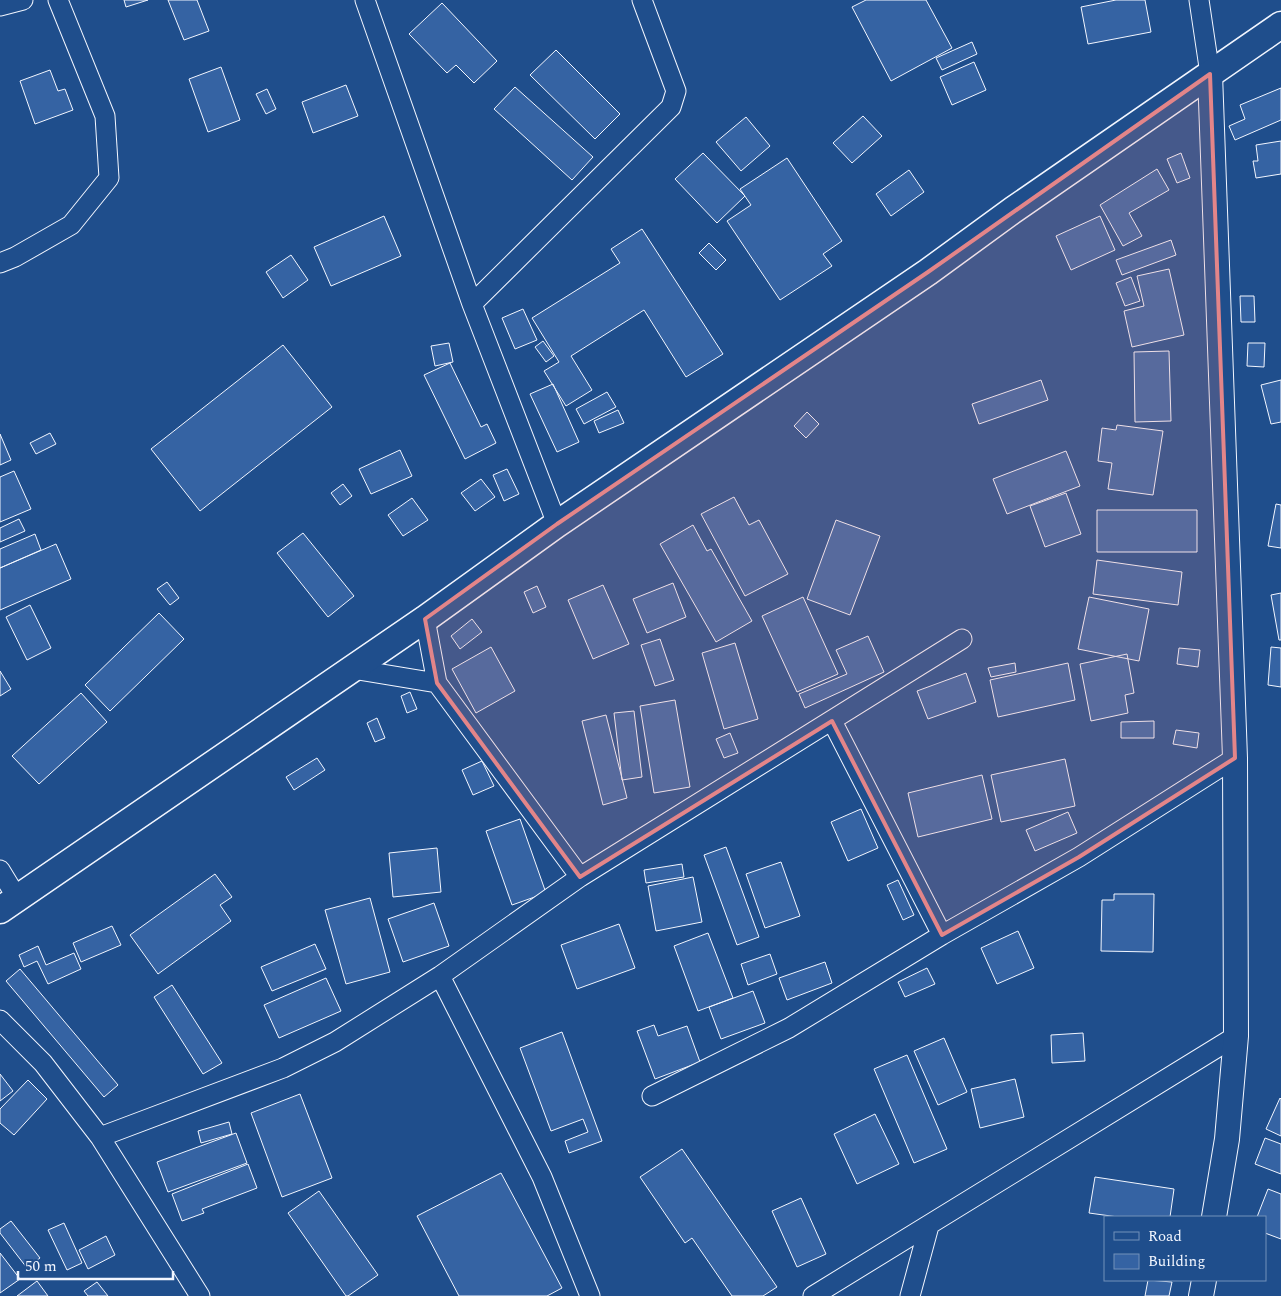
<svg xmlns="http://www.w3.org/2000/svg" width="1281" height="1296" viewBox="0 0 1281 1296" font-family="Spectral,serif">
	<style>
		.building { fill: #3563a3; stroke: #f2f6ff }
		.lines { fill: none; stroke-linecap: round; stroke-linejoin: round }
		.minor-casing { stroke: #f2f6ff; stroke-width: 21 }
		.tertiary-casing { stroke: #f2f6ff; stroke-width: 26 }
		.secondary-casing { stroke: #f2f6ff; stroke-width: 29 }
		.minor { stroke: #1f4e8c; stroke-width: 19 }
		.tertiary { stroke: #1f4e8c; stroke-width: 24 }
		.secondary { stroke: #1f4e8c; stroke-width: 26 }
		.marked { fill: #e38589; fill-opacity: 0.2; stroke: #e38589; stroke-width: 4; stroke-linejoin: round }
	</style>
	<rect width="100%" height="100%" fill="#1f4e8c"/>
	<path class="building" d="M124 0H148L126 7Z
		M168 0H197L209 31 184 40Z
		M866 0H926L952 48 891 81 852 7Z
		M1116 0H1145L1151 32 1088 44 1081 7Z
		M442 3 497 61 474 83 456 65 447 73 409 34Z
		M972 42 977 54 942 70 936 58Z
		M556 50 620 114 595 139 530 75Z
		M974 62 986 90 952 105 940 77Z
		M221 67 240 120 208 132 189 79Z
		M50 70 58 91 65 89 73 110 35 124 20 81Z
		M346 85 358 116 313 133 302 102Z
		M515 87 593 157 572 180 494 109Z
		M1281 88V120L1235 140 1229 126 1245 119 1240 105Z
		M267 89 276 109 266 114 256 94Z
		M863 116 882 136 852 163 833 143Z
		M746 117 770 146 741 171 716 142Z
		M1281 141V174L1256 178 1253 161H1258L1256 145Z
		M703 153 745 196 717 223 675 179Z
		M1181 153 1190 178 1177 183 1167 159Z
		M787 158 842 241 823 254 832 266 780 300 727 221 751 205 740 189Z
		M1157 169 1169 190 1129 213 1142 236 1123 246 1100 205Z
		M909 170 924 192 891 216 876 194Z
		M384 216 401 256 331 286 314 247Z
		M1100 216 1115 250 1071 270 1056 236Z
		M642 229 723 354 686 377 644 310 571 356 592 390 566 406 544 371 559 362 532 318 620 263 611 249Z
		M1171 240 1176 255 1122 275 1116 260Z
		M709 243 726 260 716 270 699 253Z
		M291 255 308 280 283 298 266 272Z
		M1169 269 1184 335 1132 347 1124 311 1144 306 1137 276Z
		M1131 277 1140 301 1125 306 1116 283Z
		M1240 296H1254L1255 322H1241Z
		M523 309 537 340 515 349 502 318Z
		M543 341 554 356 546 362 535 347Z
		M449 343 453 362 435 366 431 346Z
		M1248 343H1265L1264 367 1247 366Z
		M283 345 332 407 200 511 151 449Z
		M1169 351 1171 421 1135 422 1134 352Z
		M450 363 481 427 487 424 496 443 465 459 424 375Z
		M1041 380 1048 400 979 424 972 404Z
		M1281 380V422L1271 424 1261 385Z
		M553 384 579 442 557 452 530 394Z
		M607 392 616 407 584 424 576 409Z
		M618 410 624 423 599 433 594 421Z
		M807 412 819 424 806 438 794 426Z
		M1117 425 1163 431 1153 495 1108 489 1112 463 1098 461 1102 428 1116 430Z
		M50 433 56 444 36 454 30 443Z
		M0 434 11 460 0 465Z
		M400 450 412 476 371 494 359 469Z
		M1066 451 1080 486 1007 514 993 479Z
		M507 469 519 494 504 501 493 475Z
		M14 471 31 509 0 522V477Z
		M481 479 495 497 475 511 461 493Z
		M343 484 352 496 340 505 331 493Z
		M1066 493 1081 534 1045 547 1030 506Z
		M734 497 749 525 759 520 788 574 745 596 701 514Z
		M412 498 428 520 403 536 388 515Z
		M1276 504 1281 505V548L1268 546Z
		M1097 510H1197V552H1097Z
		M19 519 25 531 0 542V528Z
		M836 520 880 536 850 615 807 599Z
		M693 525 707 551 711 549 752 621 716 642 660 544Z
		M303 533 354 596 328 617 277 553Z
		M35 534 41 550 0 568V549Z
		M56 544 71 579 0 610V568Z
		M1097 560 1182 572 1178 605 1093 594Z
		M167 582 179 598 170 605 157 589Z
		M673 583 686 617 647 633 633 599Z
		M603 585 629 644 593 659 568 600Z
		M537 586 546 607 533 613 524 592Z
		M1281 593V640H1279L1271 595Z
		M803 597 838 674 797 692 762 616Z
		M1089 597 1149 609 1139 661 1078 649Z
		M30 605 51 648 27 660 6 617Z
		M159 613 184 639 110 711 85 685Z
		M472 619 482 632 460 649 451 636Z
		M868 636 884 672 805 708 799 694 847 674 836 650Z
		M660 639 674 680 655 686 641 645Z
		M735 643 758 719 724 729 702 653Z
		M491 647 515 691 476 713 452 669Z
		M1271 647 1281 648V687L1268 685Z
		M1179 648 1200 650 1198 667 1177 664Z
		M1127 654 1134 693 1125 695 1128 713 1091 721 1080 664Z
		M1015 663 1016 672 991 677 988 668Z
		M1068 663 1075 700 998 717 990 680Z
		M0 671 11 689 0 696Z
		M966 673 976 702 928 719 917 691Z
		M410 692 417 709 407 713 401 696Z
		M81 693 107 722 39 784 12 756Z
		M675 700 690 787 654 793 640 706Z
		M634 711 642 777 622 780 614 713Z
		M606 715 627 798 603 805 582 721Z
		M377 718 385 738 375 742 367 723Z
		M1154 721V738H1121V722Z
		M1176 730 1199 733 1197 748 1173 744Z
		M730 733 738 753 724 758 716 739Z
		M317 758 325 770 294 790 286 777Z
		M1065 759 1075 806 1001 822 991 775Z
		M482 761 494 786 473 795 462 770Z
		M982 775 992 819 918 837 908 793Z
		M861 809 878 848 848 861 831 822Z
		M1068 812 1077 833 1035 851 1026 830Z
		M520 819 546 893 512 905 486 831Z
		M726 847 759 937 737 945 704 855Z
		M437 848 441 892 393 897 389 853Z
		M781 862 800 916 765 928 746 874Z
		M682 864 684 877 646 883 644 870Z
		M215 874 232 897 220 905 231 921 158 974 130 935Z
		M693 877 702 922 656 931 648 886Z
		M898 880 914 915 903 920 887 885Z
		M1114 894H1154L1153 952 1101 951 1102 900H1114Z
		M370 898 390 972 346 984 325 910Z
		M434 903 449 946 403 962 388 919Z
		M619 924 635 968 577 989 561 945Z
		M112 926 121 945 81 962 73 943Z
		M1018 931 1034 968 997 984 981 948Z
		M708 933 733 998 698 1011 674 946Z
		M315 944 326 969 272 991 261 967Z
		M38 946 46 965 74 953 81 969 48 984 37 961 24 967 19 955Z
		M770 954 777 974 748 985 741 964Z
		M825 962 832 983 787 1000 779 978Z
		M927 968 935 984 905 997 898 982Z
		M20 969 118 1085 104 1097 6 981Z
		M326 978 341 1011 279 1038 264 1005Z
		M172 985 222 1063 203 1074 154 997Z
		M753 991 765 1023 721 1039 709 1007Z
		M654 1025 658 1036 687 1026 700 1062 655 1079 637 1031Z
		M562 1032 602 1141 569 1153 565 1141 588 1132 583 1119 551 1131 520 1048Z
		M1083 1033 1085 1061 1052 1063 1051 1035Z
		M944 1038 967 1092 938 1105 914 1051Z
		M907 1055 947 1149 914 1163 874 1069Z
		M0 1074 13 1091 0 1101Z
		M1015 1079 1024 1117 980 1128 971 1089Z
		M28 1080 47 1099 14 1135 0 1123V1109Z
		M300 1094 332 1178 282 1197 251 1113Z
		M1280 1098 1281 1099V1136L1266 1129Z
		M875 1114 899 1164 857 1184 834 1134Z
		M229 1122 232 1134 201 1143 198 1131Z
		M236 1133 247 1163 168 1192 157 1162Z
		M1265 1138 1281 1144V1174L1255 1164Z
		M682 1149 777 1287 763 1296H732L692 1238 685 1243 640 1177Z
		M248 1164 257 1188 202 1209 204 1213 182 1221 172 1194Z
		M501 1173 562 1288 547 1296H459L417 1216Z
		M1095 1177 1174 1189 1170 1217H1118L1089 1213Z
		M1268 1189 1281 1194V1239L1265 1233V1217H1257Z
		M319 1191 378 1275 348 1296H346L288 1213Z
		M801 1198 826 1254 797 1267 772 1211Z
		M11 1221 40 1258 27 1268 0 1233V1229Z
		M64 1223 82 1263 67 1270 48 1230Z
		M106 1236 115 1255 88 1269 79 1250Z
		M0 1253 20 1279 0 1293Z
		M1148 1280 1172 1282 1169 1296H1145Z
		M37 1281 48 1296H17Z
		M97 1282 108 1296H88L84 1291Z"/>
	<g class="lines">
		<defs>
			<path id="minor" d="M365 0 472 304 557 524
				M1199 0 1210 74
				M0 6 23 0
				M0 263 15 257 71 225 109 178 105 116 58 0
				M472 304 671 107 676 91 642 0
				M425 619 437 683
				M352 669 437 683 580 877
				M832 721 942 935
				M0 870 17 898
				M440 976 542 1177 590 1296
				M0 1020 43 1063 100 1137 200 1296
				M652 1096 789 1028 942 935 1079 857 1235 758
				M100 1137 283 1068 335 1042 440 976 580 877 962 639
				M813 1296 1236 1036
				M910 1296 929 1226"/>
			<path id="tertiary" d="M1210 74 1235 758 1236 1036 1227 1139 1214 1217
				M1201 1296 1204 1280"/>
			<path id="secondary" d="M0 910 425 619 557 524 928 272 1013 210 1281 25"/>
		</defs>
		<use href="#minor" class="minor-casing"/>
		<use href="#tertiary" class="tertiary-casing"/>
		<use href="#secondary" class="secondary-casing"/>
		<use href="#minor" class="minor"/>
		<use href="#tertiary" class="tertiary"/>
		<use href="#secondary" class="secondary"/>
	</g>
	<path class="marked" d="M1210 74 1235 758 1079 857 942 935 832 721 580 877 437 683 425 619 557 524 928 272Z"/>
	<rect x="1104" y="1216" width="162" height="65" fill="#1f4e8c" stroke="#7391ba"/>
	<rect x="1114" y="1232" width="25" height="8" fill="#1f4e8c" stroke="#7391ba"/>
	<text x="1148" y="1241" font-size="15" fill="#f2f6ff">Road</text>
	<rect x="1114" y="1254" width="25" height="15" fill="#3563a3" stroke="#7391ba"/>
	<text x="1148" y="1266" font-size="15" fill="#f2f6ff">Building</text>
	<path d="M18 1271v8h155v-8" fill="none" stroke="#f2f6ff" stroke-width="2.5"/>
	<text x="25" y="1271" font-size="15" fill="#f2f6ff" stroke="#1f4e8c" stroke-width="4" paint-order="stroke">50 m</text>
</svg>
